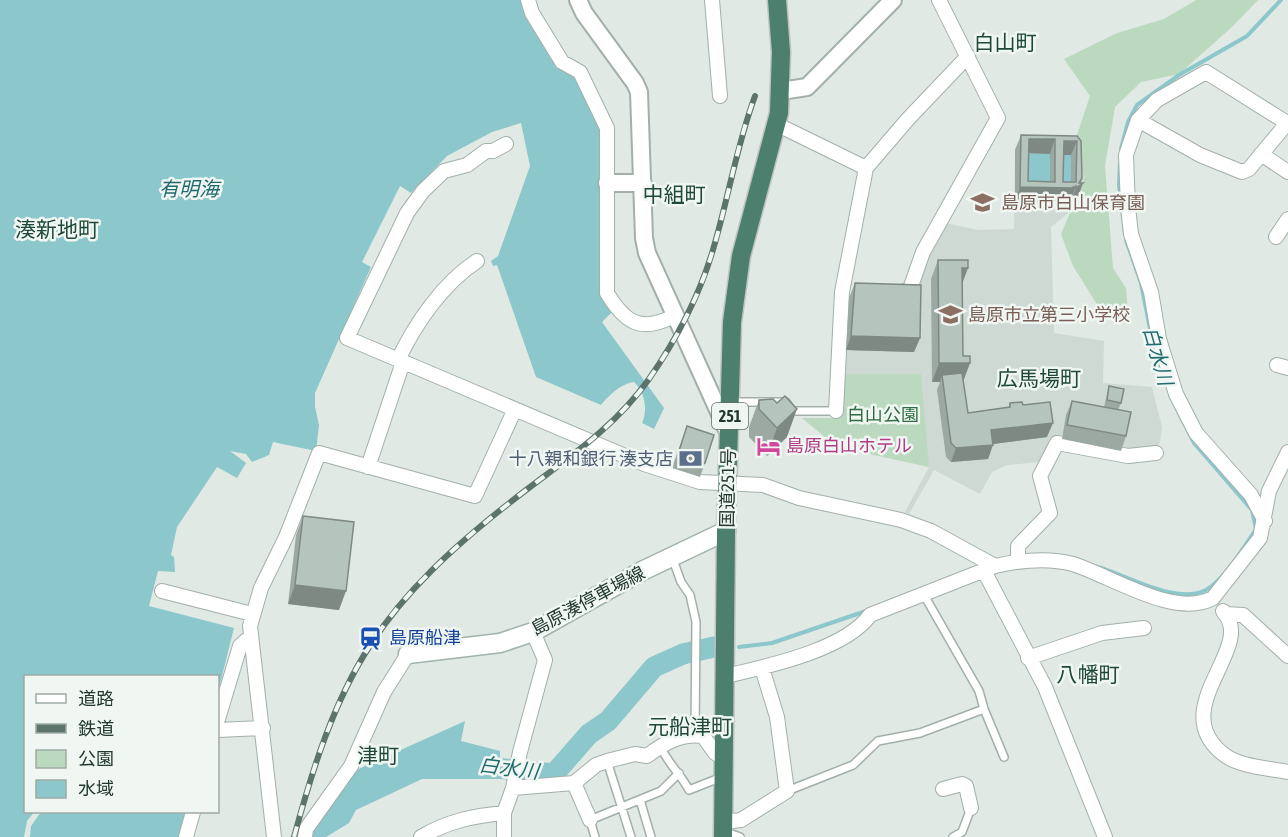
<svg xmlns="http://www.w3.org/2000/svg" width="1288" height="837" viewBox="0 0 1288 837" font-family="'Asap Condensed','Noto Sans JP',sans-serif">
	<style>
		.built { fill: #ced9d3 }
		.green { fill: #bad9bf }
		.water { fill: #8bc7cb }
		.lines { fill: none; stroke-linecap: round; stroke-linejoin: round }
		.stream { stroke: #8bc7cb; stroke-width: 4 }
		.river { stroke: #8bc7cb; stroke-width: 21 }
		.service-casing { stroke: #a3b0aa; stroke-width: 10 }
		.minor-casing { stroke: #a3b0aa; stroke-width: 16 }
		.tertiary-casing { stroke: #a3b0aa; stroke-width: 20 }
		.secondary-casing { stroke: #a0b4ab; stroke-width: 21 }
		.trunk-casing { stroke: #bdc3c1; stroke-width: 21 }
		.service { stroke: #fff; stroke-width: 7 }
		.minor { stroke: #fff; stroke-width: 14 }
		.tertiary { stroke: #fff; stroke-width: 16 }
		.secondary { stroke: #fff; stroke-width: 18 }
		.trunk { stroke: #4c7f6e; stroke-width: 18 }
		.rail-casing { stroke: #5c746b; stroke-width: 6 }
		.rail { stroke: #f0f6f2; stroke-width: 4; stroke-dasharray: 11; stroke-linecap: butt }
		.wall { fill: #9ca9a3; fill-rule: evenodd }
		.shaded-wall { fill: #7f8984 }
		.building { fill: #b5c4bd; stroke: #7f8984; stroke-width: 1.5; fill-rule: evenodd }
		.labels { text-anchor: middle; stroke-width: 5; stroke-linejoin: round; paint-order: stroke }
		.shield { fill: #f0f6f2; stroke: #60716a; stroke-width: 1.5 }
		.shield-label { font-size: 16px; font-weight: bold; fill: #223830 }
		.education-label { font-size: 18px; fill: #785e54; stroke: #f0f6f2; text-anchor: start }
		.park-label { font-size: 18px; fill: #2f6c41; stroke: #f0f6f2 }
		.hotel-label { font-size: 18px; fill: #b23c85; stroke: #f0f6f2; text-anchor: start }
		.service-label { font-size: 18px; fill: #4e5e75; stroke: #f0f6f2; text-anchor: end }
		.street-label { font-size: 18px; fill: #223830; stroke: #f0f6f2 }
		.transit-label { font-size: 18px; fill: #164399; stroke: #f0f6f2; text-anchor: start }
		.water-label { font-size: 20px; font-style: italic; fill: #216a6f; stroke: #f0f6f2 }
		.quarter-label { font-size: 21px; fill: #1f483a; stroke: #f0f6f2 }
	</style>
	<rect width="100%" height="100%" fill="#e0e9e4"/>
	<path class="built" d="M1078 147 1088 180 1077 206 1051 227 1054 333 1104 341 1103 383 1152 387 1162 427 1160 442 1157 447 1143 453 1054 440 1040 462 1007 465 992 472 980 494 934 470 909 514 905 512 929 467 842 374 847 296 908 298 913 294 945 223 978 230 1014 229 1015 148Z"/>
	<path class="green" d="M1196 0H1258L1232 27 1179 74 1141 82 1115 107 1105 166 1113 268 1126 288 1128 313 1103 314 1073 266 1061 234 1085 178 1074 144 1090 96 1064 59 1117 33 1164 19Z
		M842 374H921L929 467 837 447 802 418H839Z"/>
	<path class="water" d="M0 0H523L529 19 557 68 576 75 606 131 612 312 602 322 664 408 654 429 642 423C648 410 645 392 634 382 622 383 608 396 601 405L536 377 497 265 493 266 491 261 498 256 530 166 521 123 492 132 447 156 411 193 400 186 362 262 371 267 315 393V407L319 425 316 451 273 442 269 455 252 462 246 454 230 451 246 463 237 478 217 467 177 527 171 555 174 557 175 572 158 571 149 606 234 628 218 692V676H26V812H34L27 821 24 837H0Z
		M1023 153 1050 154V196H1023Z
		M1059 155H1071V197H1058Z
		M465 721 461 741 500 751V762L509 763V766L512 767V777H505V779H422L356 810 349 823 326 837H309L315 821 352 772Z
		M41 812H186L179 837H30L31 826Z"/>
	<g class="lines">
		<path class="stream" d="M1121 149 1128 122 1137 105 1179 75 1247 36 1281 0
			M1120 163 1119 185 1125 233
			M1126 240 1141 283 1153 344 1165 380
			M1094 566C1124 573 1176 606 1206 590 1225 579 1244 547 1256 529L1252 510 1194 443 1170 395
			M739 647 772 643 866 611"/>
		<path class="river" d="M496 768 554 774 589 734 608 721 654 667 683 654 714 647"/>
		<defs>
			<path id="service" d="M731 402H786L792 411H836
				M672 557 681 582 690 595 696 622 695 735
				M924 595 979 691 984 709 1004 757
				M661 747C668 764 680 773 689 790L722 777
				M607 761 631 837
				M787 791 853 765 878 741 920 733 984 709
				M640 800 651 837
				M726 832 740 837
				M595 837 590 820 661 791 679 773
				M953 837 962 832 971 808"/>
			<path id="minor" d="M528 0 532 13 562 62 580 72 607 128V293C625 323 641 333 674 316
				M712 0 720 96
				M1138 120 1200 155 1242 172 1249 169 1288 122
				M776 124 866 168
				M506 144 493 151H486L467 165 444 171 423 191 407 213 347 338 644 464 700 482 763 485 799 498 901 520 931 531 995 566C1021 560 1047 557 1073 564 1111 576 1175 619 1213 598L1260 538 1269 491 1288 452
				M1261 154 1288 172
				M1276 237 1288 219
				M898 294 910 289 923 252 998 118 939 0
				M398 360C415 324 443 283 477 261
				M1277 365 1288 368
				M836 411 842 292 866 168 908 119 968 56
				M368 467 403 362
				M1265 521 1251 495 1196 433 1176 394 1159 339 1151 292 1131 234 1128 207 1126 155 1138 120 1157 100 1206 72 1287 123
				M1018 561V546L1050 513 1040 476 1057 443 1128 456 1156 453
				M984 571 1045 687 1105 837
				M162 591 252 614
				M1223 611 1225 614 1243 615 1288 656
				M1225 614C1254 649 1167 708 1222 753 1238 767 1268 768 1288 772
				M1028 658 1102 633 1144 628
				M726 676C768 666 845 650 870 615L995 566
				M218 719 240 646 251 636
				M218 730 263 728
				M574 783 590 820
				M513 788 574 783 596 765 607 761 635 754 647 756C664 743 681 733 703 736L715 753 725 759
				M943 789 962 784 966 786 971 808
				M724 822 741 820 787 791 777 717 762 668
				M186 837 193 812
				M274 837 250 626 261 588 286 537 319 453 475 496 515 409
				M305 837 306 829 351 766 384 692 408 654
				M421 837C448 821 473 816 504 813
				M504 837V813L513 788 520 752 545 660 533 632"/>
			<path id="tertiary" d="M578 0 584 13 635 83 639 92 644 238 647 253 729 434
				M781 91 807 87 893 0
				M607 183H643"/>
			<path id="secondary" d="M408 654 500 643 533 632 642 571 726 531"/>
			<path id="trunk" d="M723 837 726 531 732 322 741 256 779 113 781 52 777 0"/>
		</defs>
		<use href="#service" class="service-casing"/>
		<use href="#minor" class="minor-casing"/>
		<use href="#tertiary" class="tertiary-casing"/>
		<use href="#secondary" class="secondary-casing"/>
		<use href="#trunk" class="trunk-casing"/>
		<use href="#service" class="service"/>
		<use href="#minor" class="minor"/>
		<use href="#tertiary" class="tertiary"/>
		<use href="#secondary" class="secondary"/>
		<use href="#trunk" class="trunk"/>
		<defs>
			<path id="rail" d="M294 837C312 771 333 702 371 644 406 590 454 547 503 508 555 466 610 434 649 379 676 340 698 299 712 253 728 201 736 147 755 96"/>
		</defs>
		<use href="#rail" class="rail-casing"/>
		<use href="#rail" class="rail"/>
	</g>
	<path class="wall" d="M1021 135 1081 141 1082 178 1078 197 1071 203V200L1066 202H1015V150ZM1028 153 1050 154V182L1028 181ZM1064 155H1071V182H1063Z
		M938 260 962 284 963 356 970 363 963 380 968 413 1008 408 1010 403 1023 405 1047 437 993 444 988 459 951 462 946 457 937 390 940 382H932L931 279Z
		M855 283 920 338 914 352 846 350 849 298Z
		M1109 386 1121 403 1118 410 1126 436 1121 451 1062 439 1066 415 1072 401 1104 407Z
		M759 400 787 437 767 456 749 437V427Z
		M687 426 705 463 700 477 672 468Z
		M303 516 339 610 288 604 296 535Z"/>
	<path class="shaded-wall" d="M1029 139H1055L1050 154 1023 153Z
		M1064 141H1077L1071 155H1059Z
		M1082 178 1079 186 1083 183 1078 197 1071 203 1076 188Z
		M1076 186 1071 200 1066 202H1015L1020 187Z
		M962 268H968L961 287Z
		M851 336 920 338 914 352 846 350Z
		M939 363H970L963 382 942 375 940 382H932Z
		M797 409 787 437 767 456 777 428Z
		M1053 423 1047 437 986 445 991 430Z
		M993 445 988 459 951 462 956 448Z
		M295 585 346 591 339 610 288 604Z"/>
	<path class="building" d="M1021 135 1077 136 1081 141 1082 178 1079 183H1083L1076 188V186L1071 188 1020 187ZM1029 139H1055V182L1028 181ZM1064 141H1077L1076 182H1063Z
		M938 260H968V268H962L963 356H970V363H939Z
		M855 283 921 285 920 338 851 336Z
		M962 373 968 413 1010 407V403L1022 402 1023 405 1050 402 1053 423 991 430 993 445 956 448 951 443 942 375Z
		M1109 386 1124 389 1121 403 1107 400Z
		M785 396 797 409 777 428 759 409V400L773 399 777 403Z
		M1072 401 1131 412 1126 436 1067 425Z
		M687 426 714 435 705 463 678 454Z
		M303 516 354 522 346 591 295 585Z"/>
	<defs>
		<symbol id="school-bare" viewBox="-9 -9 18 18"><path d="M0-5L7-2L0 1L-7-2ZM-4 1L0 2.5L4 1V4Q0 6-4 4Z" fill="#8d6e63" stroke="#f0f6f2" stroke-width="2.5" paint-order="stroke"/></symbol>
		<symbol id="hotel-bare" viewBox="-9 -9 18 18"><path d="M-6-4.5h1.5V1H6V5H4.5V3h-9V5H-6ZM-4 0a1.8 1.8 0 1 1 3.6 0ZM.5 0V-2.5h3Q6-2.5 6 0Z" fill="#d1479c" stroke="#f0f6f2" stroke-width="2.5" paint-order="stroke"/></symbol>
		<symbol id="bank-bare" viewBox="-9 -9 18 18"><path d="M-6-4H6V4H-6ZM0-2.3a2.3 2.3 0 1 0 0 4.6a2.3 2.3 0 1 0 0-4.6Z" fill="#5c6f8a" stroke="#f0f6f2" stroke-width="2.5" paint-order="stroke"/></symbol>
		<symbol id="station-bare" viewBox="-9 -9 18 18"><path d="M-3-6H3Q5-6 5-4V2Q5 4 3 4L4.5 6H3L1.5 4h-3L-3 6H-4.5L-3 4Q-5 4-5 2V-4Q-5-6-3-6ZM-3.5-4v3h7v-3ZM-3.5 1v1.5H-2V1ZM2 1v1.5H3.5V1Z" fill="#1a4fb4" stroke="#f0f6f2" stroke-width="2.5" paint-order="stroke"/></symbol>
	</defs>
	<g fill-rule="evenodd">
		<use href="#school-bare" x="966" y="186" width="33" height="33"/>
		<use href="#school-bare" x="934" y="298" width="33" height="33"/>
		<use href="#hotel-bare" x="752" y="430" width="33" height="33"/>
		<use href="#bank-bare" x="674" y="442" width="33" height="33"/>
		<use href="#station-bare" x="354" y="622" width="33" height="33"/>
	</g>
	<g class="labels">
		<rect class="shield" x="712" y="403" width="36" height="26" rx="4.5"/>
		<g class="shield-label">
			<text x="730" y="422">251</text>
		</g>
		<g class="education-label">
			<text x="1001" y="209">島原市白山保育園</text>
			<text x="968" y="321">島原市立第三小学校</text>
		</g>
		<g class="park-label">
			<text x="883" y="421">白山公園</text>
		</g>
		<g class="hotel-label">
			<text x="786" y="452">島原白山ホテル</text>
		</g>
		<g class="service-label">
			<text x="673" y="465">十八親和銀行 湊支店</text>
		</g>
		<g class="street-label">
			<text transform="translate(728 488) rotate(-89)" y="6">国道251号</text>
			<text transform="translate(588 601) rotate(-28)" y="6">島原湊停車場線</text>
		</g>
		<g class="transit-label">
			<text x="389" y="644">島原船津</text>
		</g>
		<g class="water-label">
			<text x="189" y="196">有明海</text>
			<text transform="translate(1158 356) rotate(74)" y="7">白水川</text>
			<text transform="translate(509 768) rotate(7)" y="7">白水川</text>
		</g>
		<g class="quarter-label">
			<text x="1005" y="50">白山町</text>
			<text x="674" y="202">中組町</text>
			<text x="57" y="237">湊新地町</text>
			<text x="1039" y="386">広馬場町</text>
			<text x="1088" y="682">八幡町</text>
			<text x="690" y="734">元船津町</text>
			<text x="378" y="763">津町</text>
		</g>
	</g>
	<rect x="24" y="675" width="195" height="138" fill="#f0f6f2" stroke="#9eaaa4" stroke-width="1.5"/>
	<rect x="36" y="694" width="30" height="9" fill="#ffffff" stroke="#9eaaa4" stroke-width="1.5"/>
	<text x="78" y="705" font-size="18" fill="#223830">道路</text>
	<rect x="36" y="724" width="30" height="9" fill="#5c746b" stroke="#9eaaa4" stroke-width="1.5"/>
	<text x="78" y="735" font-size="18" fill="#223830">鉄道</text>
	<rect x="36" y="750" width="30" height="18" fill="#bad9bf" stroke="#9eaaa4" stroke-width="1.5"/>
	<text x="78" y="765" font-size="18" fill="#223830">公園</text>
	<rect x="36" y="780" width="30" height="18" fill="#8bc7cb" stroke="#9eaaa4" stroke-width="1.5"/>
	<text x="78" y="795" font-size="18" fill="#223830">水域</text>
</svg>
